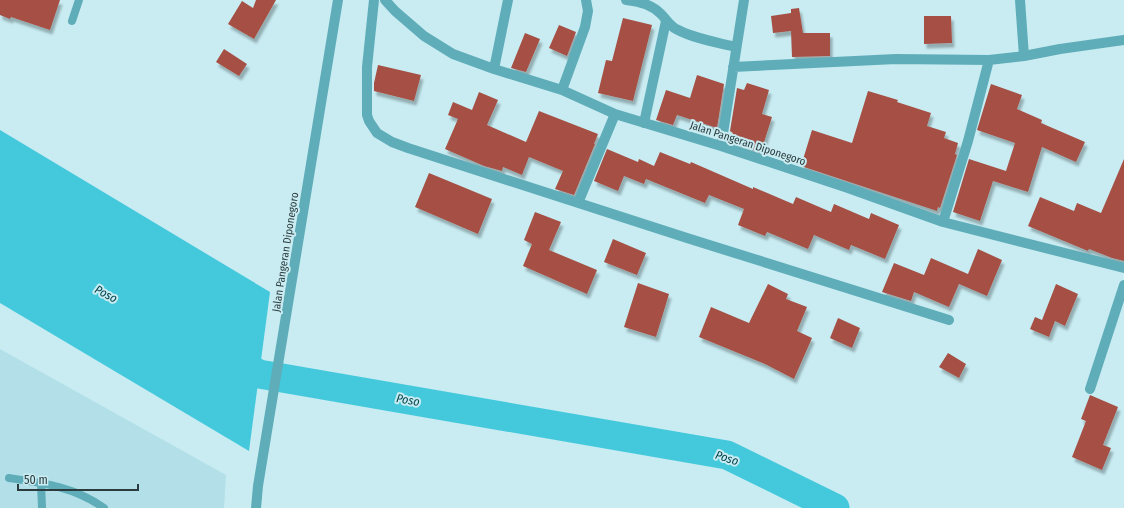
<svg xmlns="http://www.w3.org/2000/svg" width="1124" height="508" viewBox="0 0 1124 508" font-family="'Fira Sans Condensed',sans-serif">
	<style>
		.built { fill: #b3e0e8 }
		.water { fill: #44c9dc }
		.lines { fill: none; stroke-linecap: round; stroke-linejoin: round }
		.river { stroke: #44c9dc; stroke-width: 29 }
		.building { fill: #a55044; filter: url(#shadow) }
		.service { stroke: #5fadb9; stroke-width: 8 }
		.minor { stroke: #5fadb9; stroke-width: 10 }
		.tertiary { stroke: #5fadb9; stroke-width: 10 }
		.labels { text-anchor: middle; stroke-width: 4; stroke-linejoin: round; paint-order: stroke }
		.street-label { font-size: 11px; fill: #2c3b3d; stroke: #c8ecf2 }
		.water-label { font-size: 12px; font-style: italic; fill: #03424a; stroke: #c8ecf2 }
	</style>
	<defs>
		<filter id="shadow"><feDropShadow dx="2.5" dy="4.5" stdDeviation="1" flood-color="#0004"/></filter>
	</defs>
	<rect width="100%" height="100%" fill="#c8ecf2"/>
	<path class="built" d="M0 349 226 475 224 508H0Z"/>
	<path class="water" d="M0 130 270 292 249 451 0 303Z"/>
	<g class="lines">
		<path class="river" d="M224 356 259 374 727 455 835 508"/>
	</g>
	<path class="building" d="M0 0H60L50 30 11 17 10 19 0 15Z
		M256 0H276L254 39 228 24 242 1 253 8Z
		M799 8 803 33H830V56L792 57 791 31 773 33 771 16 791 13V9Z
		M924 16H951L952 43 924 44Z
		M623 18 652 25 633 101 598 93 606 60 612 61Z
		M559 25 576 32 567 56 549 48Z
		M525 33 540 39 526 72 511 68Z
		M224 49 247 64 239 76 216 62Z
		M378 65 421 75 414 101 374 91V83Z
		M697 75 724 84 717 128 677 115 673 125 656 120 666 90 690 98Z
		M747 83 769 90 762 114 772 117 761 152 730 142 733 133 730 131 737 88 744 90Z
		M991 84 1022 95 1017 109 1042 120 1041 123 1085 142 1076 162 1042 147 1028 192 993 181 980 221 953 212 969 159 1006 171 1015 143 977 130Z
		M868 91 898 100 897 102 931 113 927 126 946 132 944 138 958 143 955 154 957 155 940 208 938 207 937 211 801 166 812 130 852 143Z
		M479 92 498 100 487 125 526 142 539 111 598 134 594 144H595L574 195 555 189 563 171 529 157 522 175 503 167 502 171 484 166 445 149 458 119 448 115 453 102 472 110Z
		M607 149 638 162 639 159 654 166 660 152 690 164 691 162 753 189V187L793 204 796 197 831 212 834 204 869 219 871 213 899 225 885 259 851 245 849 250 814 235 808 249 767 232 765 236 738 225 744 209 709 195 705 203 646 179 644 184 624 176 618 191 594 181Z
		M1124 159V261L1112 258 1089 249 1088 251 1028 226 1040 197 1074 211 1077 203 1101 213Z
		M429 173 492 199 478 234 415 207Z
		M535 212 561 222 549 250 597 270 587 294 523 266 532 244 524 240Z
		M613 239 646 253 637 275 604 262Z
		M978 249 1002 260 987 296 959 284 949 307 914 292 911 301 882 292 894 263 924 275 931 258 968 274Z
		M638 283 669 294 656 337 624 327Z
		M768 284 788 294 786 299 807 307 797 331 812 338 794 379 765 364 699 337 711 307 749 323Z
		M1056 284 1078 294 1065 326 1055 321 1049 337 1030 329 1035 317 1042 320Z
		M838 318 860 328 852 348 830 338Z
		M948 353 966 364 959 378 939 367Z
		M1090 395 1118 407 1103 445 1111 448 1102 470 1072 457 1086 421 1081 419Z"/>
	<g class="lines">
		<path class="service" d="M72 21 79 0
			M9 478C44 483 75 487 104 508
			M41 483 42 508"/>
		<path class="minor" d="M374 0 367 67V115L369 121 377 133 392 142 408 148 687 238 949 320
			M385 0 395 11 424 36 453 54 494 69 562 90 615 114 721 146 848 188 943 222 1124 268
			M626 0C639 1 651 4 661 14 666 19 669 25 676 29 695 39 716 42 736 47
			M1020 0 1024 56
			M733 67 896 59 989 60 1024 56 1060 49 1124 40
			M494 69 508 0
			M562 90 585 27 588 11 586 0
			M644 123 666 21
			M721 146 744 0
			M578 203 615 114
			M943 222 968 141 989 60
			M1090 389 1124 285"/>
		<path class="tertiary" d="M256 508 258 486 338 0"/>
	</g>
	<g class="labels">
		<g class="street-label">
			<text transform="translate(748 143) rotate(18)" y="4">Jalan Pangeran Diponegoro</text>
			<text transform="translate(285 252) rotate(-81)" y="4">Jalan Pangeran Diponegoro</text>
		</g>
		<g class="water-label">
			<text transform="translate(106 294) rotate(28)" y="4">Poso</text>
			<text transform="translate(408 400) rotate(10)" y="4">Poso</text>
			<text transform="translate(727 458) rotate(18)" y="4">Poso</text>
		</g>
	</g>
	<path d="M18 484v6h120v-6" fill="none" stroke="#2c3b3d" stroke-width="2"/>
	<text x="24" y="484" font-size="12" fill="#2c3b3d" stroke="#c8ecf2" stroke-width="3" paint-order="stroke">50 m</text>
</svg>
